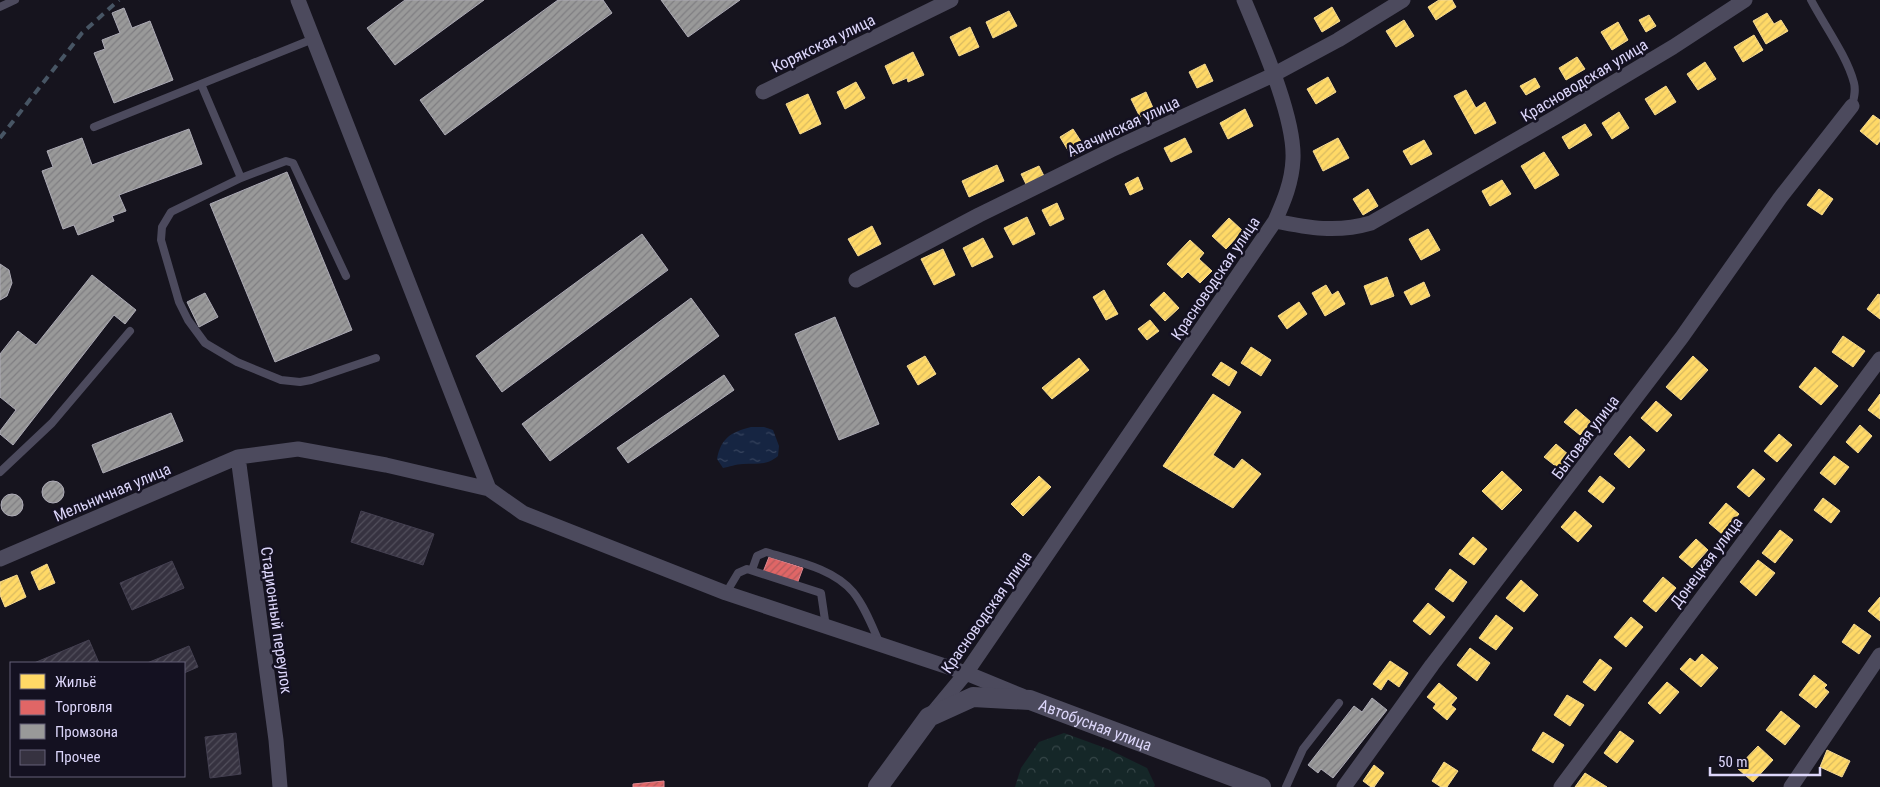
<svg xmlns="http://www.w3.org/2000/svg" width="1880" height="787" viewBox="0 0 1880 787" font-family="'Roboto Condensed',sans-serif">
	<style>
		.forest { fill: url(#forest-crowns) }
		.water { fill: url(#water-ripples) }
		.homes { fill: url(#homes-hatch); stroke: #f4d892 }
		.shops { fill: url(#shops-hatch); stroke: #df8892 }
		.industry { fill: url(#industry-hatch); stroke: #adabb6 }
		.building { fill: url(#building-hatch); stroke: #444051 }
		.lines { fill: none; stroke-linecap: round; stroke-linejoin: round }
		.service { stroke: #4c4a5d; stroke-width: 8 }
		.minor { stroke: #4c4a5d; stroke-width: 15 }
		.tertiary { stroke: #4c4a5d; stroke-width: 20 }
		.rail { stroke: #475564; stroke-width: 4; stroke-dasharray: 8 6; stroke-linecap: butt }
		.labels { text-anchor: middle; stroke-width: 5; stroke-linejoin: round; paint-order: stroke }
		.street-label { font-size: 16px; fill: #dcd6fa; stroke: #141121 }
	</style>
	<defs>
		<pattern id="forest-crowns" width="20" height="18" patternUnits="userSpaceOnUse" patternTransform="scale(1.25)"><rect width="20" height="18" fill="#152728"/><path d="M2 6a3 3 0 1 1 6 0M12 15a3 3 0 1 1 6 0" fill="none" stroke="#364648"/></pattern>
		<pattern id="water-ripples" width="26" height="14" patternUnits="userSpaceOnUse" patternTransform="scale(1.25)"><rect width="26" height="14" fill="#162542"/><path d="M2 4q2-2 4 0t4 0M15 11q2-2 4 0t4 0" fill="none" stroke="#37445e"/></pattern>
		<pattern id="homes-hatch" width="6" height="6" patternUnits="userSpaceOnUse" patternTransform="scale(1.25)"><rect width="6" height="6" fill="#ffd966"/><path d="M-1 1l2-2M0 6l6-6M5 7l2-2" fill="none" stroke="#d9ba61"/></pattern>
		<pattern id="shops-hatch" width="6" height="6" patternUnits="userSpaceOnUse" patternTransform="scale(1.25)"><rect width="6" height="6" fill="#e06666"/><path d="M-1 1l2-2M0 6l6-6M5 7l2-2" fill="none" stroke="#b15b5e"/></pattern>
		<pattern id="industry-hatch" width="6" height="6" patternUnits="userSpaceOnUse" patternTransform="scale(1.25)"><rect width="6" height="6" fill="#999"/><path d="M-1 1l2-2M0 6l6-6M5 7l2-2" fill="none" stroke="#7f7e82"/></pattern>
		<pattern id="building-hatch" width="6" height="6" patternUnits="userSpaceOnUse" patternTransform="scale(1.25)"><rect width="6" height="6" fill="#363240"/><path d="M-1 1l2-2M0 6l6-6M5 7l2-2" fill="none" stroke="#524f5c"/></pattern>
	</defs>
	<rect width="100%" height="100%" fill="#16141e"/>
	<path class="forest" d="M1064 733 1108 749 1147 768 1155 785 1154 787H1015L1021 768 1039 742Z"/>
	<path class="water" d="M751 427H764L773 430 779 446 778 456C766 466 757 463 743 464 736 464 729 467 723 468L717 459C721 438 731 432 751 427Z"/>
	<path class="homes" d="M1439 0H1452L1456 7 1436 20 1428 7Z
		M1332 7 1340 21 1322 32 1314 18Z
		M1009 11 1017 26 993 38 986 22Z
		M1767 13 1774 24 1781 20 1788 31 1766 44 1753 21Z
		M1649 15 1656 26 1646 32 1639 20Z
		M1404 20 1414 36 1396 47 1386 31Z
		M1618 22 1628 40 1612 50 1601 32Z
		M970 27 979 47 959 56 950 37Z
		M1754 35 1763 50 1743 62 1734 47Z
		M913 52 924 75 908 82 907 78 893 84 885 66Z
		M1577 57 1585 69 1566 80 1559 68Z
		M1705 62 1716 79 1698 90 1687 74Z
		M1205 64 1213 81 1197 88 1189 72Z
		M1328 77 1336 92 1316 104 1307 89Z
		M1535 78 1540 87 1526 95 1520 86Z
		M856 82 865 98 845 109 837 92Z
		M1666 86 1676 102 1655 115 1645 99Z
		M1466 90 1476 108 1485 102 1496 123 1475 134 1454 96Z
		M1146 92 1154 110 1140 117 1131 99Z
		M808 94 821 124 800 134 786 104Z
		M1245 109 1253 126 1228 139 1220 123Z
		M1619 112 1629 128 1612 139 1602 123Z
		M1873 115 1880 120V141L1877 145 1860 131Z
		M1585 124 1592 135 1569 149 1562 137Z
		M1073 129 1086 149 1072 157 1060 137Z
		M1185 138 1192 152 1171 162 1164 148Z
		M1338 138 1349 158 1323 171 1313 151Z
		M1424 140 1432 154 1411 165 1403 151Z
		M1544 152 1559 175 1535 189 1521 166Z
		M997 165 1004 181 969 197 962 181Z
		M1039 166 1044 176 1026 184 1021 174Z
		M1138 177 1143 189 1130 195 1125 184Z
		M1502 180 1511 194 1490 206 1482 191Z
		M1368 189 1378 206 1363 215 1353 199Z
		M1819 189 1833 199 1822 215 1807 205Z
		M1057 203 1064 219 1050 226 1042 210Z
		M1027 217 1035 234 1013 245 1004 228Z
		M1229 218 1243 231 1226 249 1212 236Z
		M872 226 881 244 858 256 848 239Z
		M1428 229 1440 250 1421 260 1409 239Z
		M983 238 993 257 972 267 963 248Z
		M1190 240 1204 253 1199 259 1212 271 1200 283 1188 272 1182 278 1167 264Z
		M943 249 955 275 934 285 921 259Z
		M1387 277 1394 296 1371 305 1364 286Z
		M1424 282 1430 296 1411 305 1404 292Z
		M1326 285 1332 295 1338 291 1345 304 1325 316 1312 293Z
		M1104 290 1118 314 1106 320 1093 297Z
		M1164 292 1179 308 1165 321 1150 305Z
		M1878 294 1880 295V319L1867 309Z
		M1299 302 1307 314 1287 329 1278 316Z
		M1150 320 1159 331 1147 340 1138 329Z
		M1843 336 1865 351 1853 367 1832 352Z
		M1251 347 1271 360 1261 376 1241 363Z
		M925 356 936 374 918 385 907 366Z
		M1693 356 1708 370 1681 400 1666 387Z
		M1079 358 1089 370 1052 399 1042 388Z
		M1221 362 1237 372 1229 386 1212 375Z
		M1815 367 1838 386 1821 405 1799 387Z
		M1213 394 1241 412 1213 455 1234 469 1242 459 1261 474 1233 508 1163 466Z
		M1880 394V419L1868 410Z
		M1656 401 1672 415 1657 432 1641 418Z
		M1576 409 1591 422 1580 435 1564 422Z
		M1860 425 1872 436 1858 453 1846 442Z
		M1779 434 1792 445 1777 462 1764 451Z
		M1630 436 1645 450 1629 468 1614 454Z
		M1556 444 1569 455 1558 468 1544 457Z
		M1834 456 1849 467 1835 485 1820 473Z
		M1753 469 1765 479 1749 497 1737 487Z
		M1502 471 1522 490 1502 510 1482 491Z
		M1039 476 1051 487 1023 516 1011 504Z
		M1600 476 1615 488 1603 503 1588 491Z
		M1823 498 1840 511 1831 523 1814 510Z
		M1726 503 1739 514 1722 534 1709 523Z
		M1575 511 1592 526 1578 542 1561 527Z
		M1780 530 1793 540 1775 563 1762 553Z
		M1473 537 1487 549 1474 565 1459 554Z
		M1696 539 1708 550 1692 568 1679 557Z
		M1758 560 1775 573 1756 596 1740 582Z
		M47 564 55 583 39 590 31 572Z
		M1450 569 1467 582 1453 602 1435 589Z
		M17 575 26 597 5 607 0 595V582Z
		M1663 577 1676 588 1656 612 1643 601Z
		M1521 580 1538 595 1524 612 1506 598Z
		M1880 597V621L1868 611Z
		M1428 603 1445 617 1430 635 1413 621Z
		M1496 615 1513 628 1496 650 1479 638Z
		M1631 617 1643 627 1626 647 1614 637Z
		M1854 624 1871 636 1859 654 1842 642Z
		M1470 648 1490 663 1477 681 1457 665Z
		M1702 654 1718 668 1701 687 1680 669 1690 658 1695 662Z
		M1600 659 1612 668 1595 691 1583 682Z
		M1390 661 1408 673 1399 687 1388 679 1381 690 1373 684Z
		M1814 675 1827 685 1824 688 1829 692 1816 708 1799 695Z
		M1667 682 1679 692 1660 714 1648 703Z
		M1439 683 1457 698 1451 705 1456 709 1447 720 1433 708 1436 704 1427 697Z
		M1567 695 1584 705 1570 726 1554 715Z
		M1781 711 1800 726 1785 745 1766 730Z
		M1620 731 1634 741 1617 763 1604 753Z
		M1543 732 1564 745 1553 763 1532 750Z
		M1758 746 1773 760 1753 782 1737 768Z
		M1827 750 1850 761 1842 777 1820 767Z
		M1444 762 1458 771 1447 787H1441L1432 781Z
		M1374 765 1384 773 1374 787H1371L1363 781Z
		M1585 773 1607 787H1575Z"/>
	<path class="shops" d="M769 557 803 568 797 584 763 572Z
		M664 781V787H633V784Z"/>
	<path class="industry" d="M405 0H484L395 65 367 28Z
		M558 0H603L612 13 445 135 420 100Z
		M661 0H740L688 37Z
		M124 8 132 28 150 21 173 80 114 103 94 53 105 49 102 40 120 33 112 13Z
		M189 129 202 164 119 195 126 211 112 216 114 221 78 235 74 225 63 229 42 171 53 167 47 151 82 138 92 165Z
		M287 172 352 330 275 362 210 204Z
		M642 234 668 270 502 392 476 356Z
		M0 264 9 270 12 283 7 296 0 300Z
		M92 275 136 310 125 324 114 315 13 445 0 434V431L16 410 0 397V354L18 331 36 345Z
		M205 293 218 317 199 327 187 302Z
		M691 298 719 336 550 461 522 424Z
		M835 317 879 424 839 440 795 334Z
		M724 375 734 390 628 463 617 448Z
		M171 413 183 441 103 473 92 445Z
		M42 492a11 11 0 1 1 22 0a11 11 0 1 1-22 0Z
		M1 505a11 11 0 1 1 22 0a11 11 0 1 1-22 0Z
		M1372 698 1387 710 1333 778 1321 769 1318 773 1308 765 1354 706 1362 712Z"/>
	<path class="building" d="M361 511 434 534 423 565 351 542Z
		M172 561 184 588 132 610 120 583Z
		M89 640 99 663H34Z
		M189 646 198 667 184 673V663H147Z
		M236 733 241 774 210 778 205 737Z"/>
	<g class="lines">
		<path class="service" d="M1811 0C1824 25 1847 56 1854 83 1856 91 1854 98 1852 106
			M0 7 15 0
			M201 84 241 178
			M94 127 313 39
			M346 276 293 163 286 161 241 178 171 212 162 227 161 240 179 302 188 320 205 343 237 362 281 380 300 382 311 380 376 358
			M0 472 52 423 130 331
			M752 570 757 556 766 552C795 561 833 568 853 592 865 607 872 626 880 644
			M726 593 738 573 747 569 821 593 826 627
			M1286 787 1303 749 1339 703"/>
		<path class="minor" d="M298 0 489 489 523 513 726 593 966 673 1022 696
			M1244 0C1261 41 1295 117 1293 159 1292 182 1284 201 1275 221
			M763 92 951 0
			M856 280 979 215 1111 150 1273 75 1338 40 1403 0
			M238 457 276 740 280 787
			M0 559 238 457 298 449 386 465 489 489
			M932 714 966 673 1275 221C1309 228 1337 233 1371 223L1556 117 1673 47 1745 0
			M1344 787 1432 665 1682 337 1780 198 1852 106
			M1561 787 1880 359
			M1791 787 1880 655"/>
		<path class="tertiary" id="s1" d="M878 787 929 717 973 697 1030 700 1261 787"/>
		<path class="rail" d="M0 138 82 33 119 0"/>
	</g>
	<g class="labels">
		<g class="street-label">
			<text transform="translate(823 43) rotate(-26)" y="6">Корякская улица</text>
			<text transform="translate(1584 80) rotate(-31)" y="6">Красноводская улица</text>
			<text transform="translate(1123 126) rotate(-25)" y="6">Авачинская улица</text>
			<text transform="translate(1215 278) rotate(-56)" y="6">Красноводская улица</text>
			<text transform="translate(1585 437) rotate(-53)" y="6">Бытовая улица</text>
			<text transform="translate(112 492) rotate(-23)" y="6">Мельничная улица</text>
			<text transform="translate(1706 562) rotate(-53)" y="6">Донецкая улица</text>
			<text transform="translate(986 612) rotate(-55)" y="6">Красноводская улица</text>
			<text transform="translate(277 620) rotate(82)" y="6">Стадионный переулок</text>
			<text dy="6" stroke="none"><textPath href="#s1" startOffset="262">Автобусная улица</textPath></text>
		</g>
	</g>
	<rect x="10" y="662" width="175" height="115" fill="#141121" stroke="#646078"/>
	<rect x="20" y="674" width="25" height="15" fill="#ffd966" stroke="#646078"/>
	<text x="55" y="687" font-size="15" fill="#dcd6fa">Жильё</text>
	<rect x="20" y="700" width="25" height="15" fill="#e06666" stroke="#646078"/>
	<text x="55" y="712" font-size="15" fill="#dcd6fa">Торговля</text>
	<rect x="20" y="724" width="25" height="15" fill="#999999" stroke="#646078"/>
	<text x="55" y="737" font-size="15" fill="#dcd6fa">Промзона</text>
	<rect x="20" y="750" width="25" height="15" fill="#363240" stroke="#646078"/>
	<text x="55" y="762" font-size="15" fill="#dcd6fa">Прочее</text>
	<path d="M1710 767v8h110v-8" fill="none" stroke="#dcd6fa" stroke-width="2.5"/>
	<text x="1718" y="767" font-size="15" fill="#dcd6fa" stroke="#141121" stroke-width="4" paint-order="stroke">50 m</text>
</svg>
